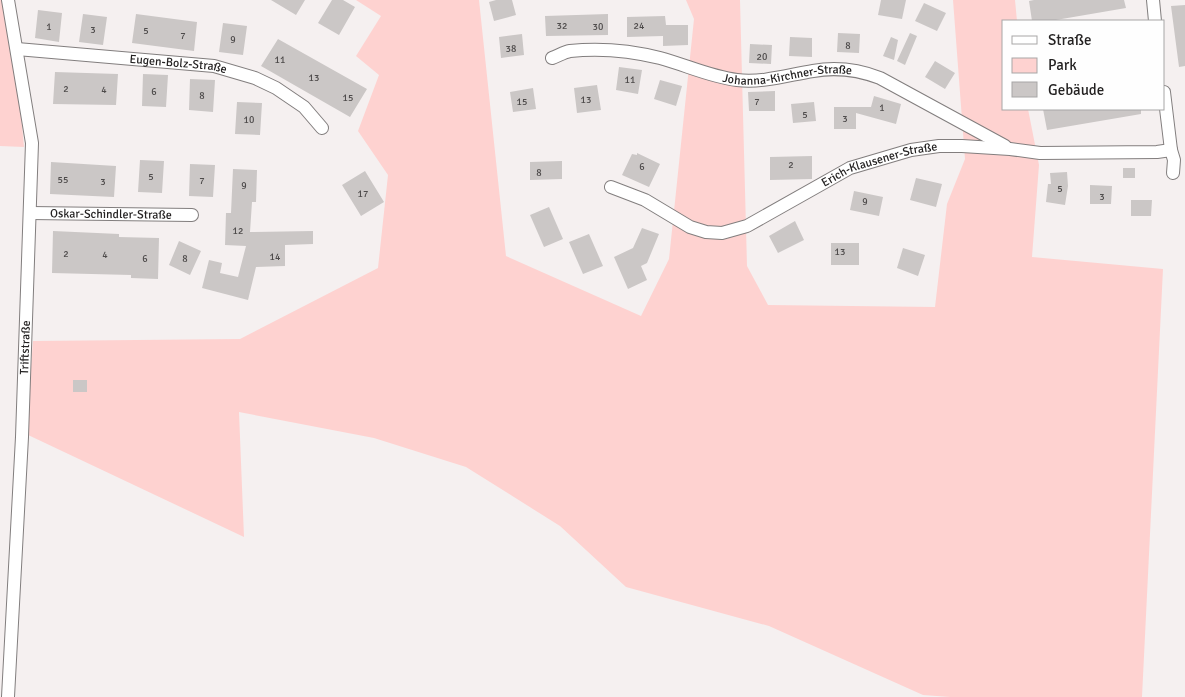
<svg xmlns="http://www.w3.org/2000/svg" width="1185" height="697" viewBox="0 0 1185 697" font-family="Signika,sans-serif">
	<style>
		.green { fill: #fed2d0 }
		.building { fill: #cbc7c6 }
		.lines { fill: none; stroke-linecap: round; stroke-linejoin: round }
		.street-casing { stroke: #827e7e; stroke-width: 14 }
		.street { stroke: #fff; stroke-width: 12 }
		.labels { text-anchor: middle; stroke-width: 5; stroke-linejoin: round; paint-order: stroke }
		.number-label { font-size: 10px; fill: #4e4b4b }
		.street-label { font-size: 12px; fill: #242222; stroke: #fefefe }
	</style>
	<rect width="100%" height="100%" fill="#f5f0f0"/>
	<path class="green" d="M0 0H5L15 50 24 147 0 146Z
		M356 0H479L506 256 641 316 669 259 694 19 686 0H740L747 266 768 305 935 307 947 204 965 159 953 0H1015L1017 21H1004V109H1028L1039 165 1032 257 1163 269 1142 697H950L923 695 769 626 626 587 560 526 466 467 374 438 239 412 244 537 26 434 33 341 240 339 378 268 388 175 358 131 379 75 356 56 381 16Z"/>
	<path class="building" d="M271 0H305L296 15Z
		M332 0H343L355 7 339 35 318 23Z
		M496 0H512L516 15 494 21 489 2Z
		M881 0H906L902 19 878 15Z
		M1034 0H1124L1126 8 1050 21H1032L1029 1Z
		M924 3 946 13 937 31 915 21Z
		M1185 5V66L1179 67 1171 6Z
		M38 10 62 13 59 42 35 38Z
		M83 14 107 17 103 45 79 42Z
		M136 14 197 22 194 51 132 43Z
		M608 14V35L546 36 545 16Z
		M665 16 666 25H688V45L663 46V36L627 37V17Z
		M223 23 247 26 243 55 219 52Z
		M838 33 860 34 859 53 837 52Z
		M910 33 917 36 905 65 897 61Z
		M522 34 524 55 501 58 499 37Z
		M790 37 812 38V57L789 56Z
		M891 37 898 40 894 60 883 56Z
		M278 39 367 89 350 117 261 66Z
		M750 44 772 45 771 64 749 63Z
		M935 61 955 73 945 89 925 77Z
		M619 67 642 70 638 94 616 90Z
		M55 72 118 74 116 105 53 104Z
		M143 74 168 75 166 107 142 106Z
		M190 79 215 80 213 112 189 110Z
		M660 80 682 86 676 106 654 99Z
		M597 85 601 110 577 113 574 88Z
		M533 88 536 109 513 112 510 92Z
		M775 91V111H749L748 92Z
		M874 96 901 104 896 124 856 113V129H834V107H871Z
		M237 102 262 103 260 135 235 134Z
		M814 102 816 121 793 123 791 104Z
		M1043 109H1141V114L1047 130Z
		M637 153 660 164 649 187 622 175 632 154 637 155Z
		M812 156V179L770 180V157Z
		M140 160 164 161 162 193 138 192Z
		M562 161V179L530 180V162Z
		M51 162 116 166 114 197 50 194Z
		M190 164 215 165 213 197 189 196Z
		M1123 168H1135V178H1123Z
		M233 169 257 170 256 202H252L250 232 313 231V244L285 245V266L256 267 248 300 202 288 209 260 222 263 220 273 238 277 246 246 225 245 226 213H231Z
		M365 171 384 202 361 216 342 185Z
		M1067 172 1068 186 1065 205 1046 202 1048 184H1051L1050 173Z
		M916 178 942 184 936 207 910 200Z
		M1090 185 1112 186 1111 204H1090Z
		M854 191 883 197 879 216 850 210Z
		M1131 200H1152L1151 216H1131Z
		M549 207 563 239 544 247 530 215Z
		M795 221 804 240 778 253 769 236Z
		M642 228 659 234 647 263 641 266 647 280 628 289 614 257 633 248Z
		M53 231 119 234V237L159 238 158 279 131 278V275L52 273Z
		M589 234 603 266 583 274 569 242Z
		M179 241 201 251 190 275 169 265Z
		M831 243H859V265H831Z
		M903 248 925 255 918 276 897 268Z
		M73 380H87V392H73Z"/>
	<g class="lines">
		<defs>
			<g id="street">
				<path d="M1153 0 1155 21"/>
				<path id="s1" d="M17 49 214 66 255 78 276 88 304 107 322 128"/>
				<path id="s2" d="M552 58C558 56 564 52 570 51 599 48 632 51 660 58 686 65 711 77 737 80 763 83 788 75 813 71 835 67 859 70 880 78L1005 146"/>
				<path d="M1164 92 1171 150 1174 160 1173 173"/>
				<path id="s3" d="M611 187 645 200 690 227 706 232 722 233 747 226 850 168 911 150 939 146H962L1010 149 1040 153 1157 152 1171 150"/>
				<path id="s4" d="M30 213 192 215"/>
				<path id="s5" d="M8 697 22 437 32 143 8 0"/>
			</g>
		</defs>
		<use href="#street" class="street-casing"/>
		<use href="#street" class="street"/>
	</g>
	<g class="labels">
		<g class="number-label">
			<text x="562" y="29">32</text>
			<text x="639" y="29">24</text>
			<text x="49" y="30">1</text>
			<text x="598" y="30">30</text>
			<text x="93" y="33">3</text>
			<text x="146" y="34">5</text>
			<text x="183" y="39">7</text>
			<text x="233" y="43">9</text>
			<text x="848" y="49">8</text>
			<text x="511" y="52">38</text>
			<text x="762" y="60">20</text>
			<text x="280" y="63">11</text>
			<text x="314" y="81">13</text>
			<text x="630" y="83">11</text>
			<text x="66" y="92">2</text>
			<text x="104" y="93">4</text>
			<text x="154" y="95">6</text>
			<text x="202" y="99">8</text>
			<text x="348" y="101">15</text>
			<text x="586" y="103">13</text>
			<text x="522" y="105">15</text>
			<text x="757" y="105">7</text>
			<text x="882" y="111">1</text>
			<text x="805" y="118">5</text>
			<text x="845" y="122">3</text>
			<text x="249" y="123">10</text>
			<text x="791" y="168">2</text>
			<text x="642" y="170">6</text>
			<text x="539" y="176">8</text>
			<text x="151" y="180">5</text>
			<text x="63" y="183">55</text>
			<text x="202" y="184">7</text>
			<text x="103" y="185">3</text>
			<text x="244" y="189">9</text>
			<text x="1060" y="192">5</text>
			<text x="363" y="197">17</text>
			<text x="1102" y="200">3</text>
			<text x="865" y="205">9</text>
			<text x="238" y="234">12</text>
			<text x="840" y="255">13</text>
			<text x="66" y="257">2</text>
			<text x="105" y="258">4</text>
			<text x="275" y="260">14</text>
			<text x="145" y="262">6</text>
			<text x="185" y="262">8</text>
		</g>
		<g class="street-label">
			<text dy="4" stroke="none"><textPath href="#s1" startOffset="162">Eugen-Bolz-Straße</textPath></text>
			<text dy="4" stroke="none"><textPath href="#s2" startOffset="241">Johanna-Kirchner-Straße</textPath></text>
			<text dy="4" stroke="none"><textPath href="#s3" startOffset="295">Erich-Klausener-Straße</textPath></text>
			<text dy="4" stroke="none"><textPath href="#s4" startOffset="81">Oskar-Schindler-Straße</textPath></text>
			<text dy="4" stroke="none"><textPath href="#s5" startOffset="350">Triftstraße</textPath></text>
		</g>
	</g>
	<rect x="1002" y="20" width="162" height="90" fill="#fefefe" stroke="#a7a6a6"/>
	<rect x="1012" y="36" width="25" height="8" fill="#ffffff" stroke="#a7a6a6"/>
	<text x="1048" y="45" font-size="15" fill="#242222">Straße</text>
	<rect x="1012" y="58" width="25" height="15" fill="#fed2d0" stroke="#a7a6a6"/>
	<text x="1048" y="70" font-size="15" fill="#242222">Park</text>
	<rect x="1012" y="82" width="25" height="15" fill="#cbc7c6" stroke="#a7a6a6"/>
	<text x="1048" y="95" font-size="15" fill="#242222">Gebäude</text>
</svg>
